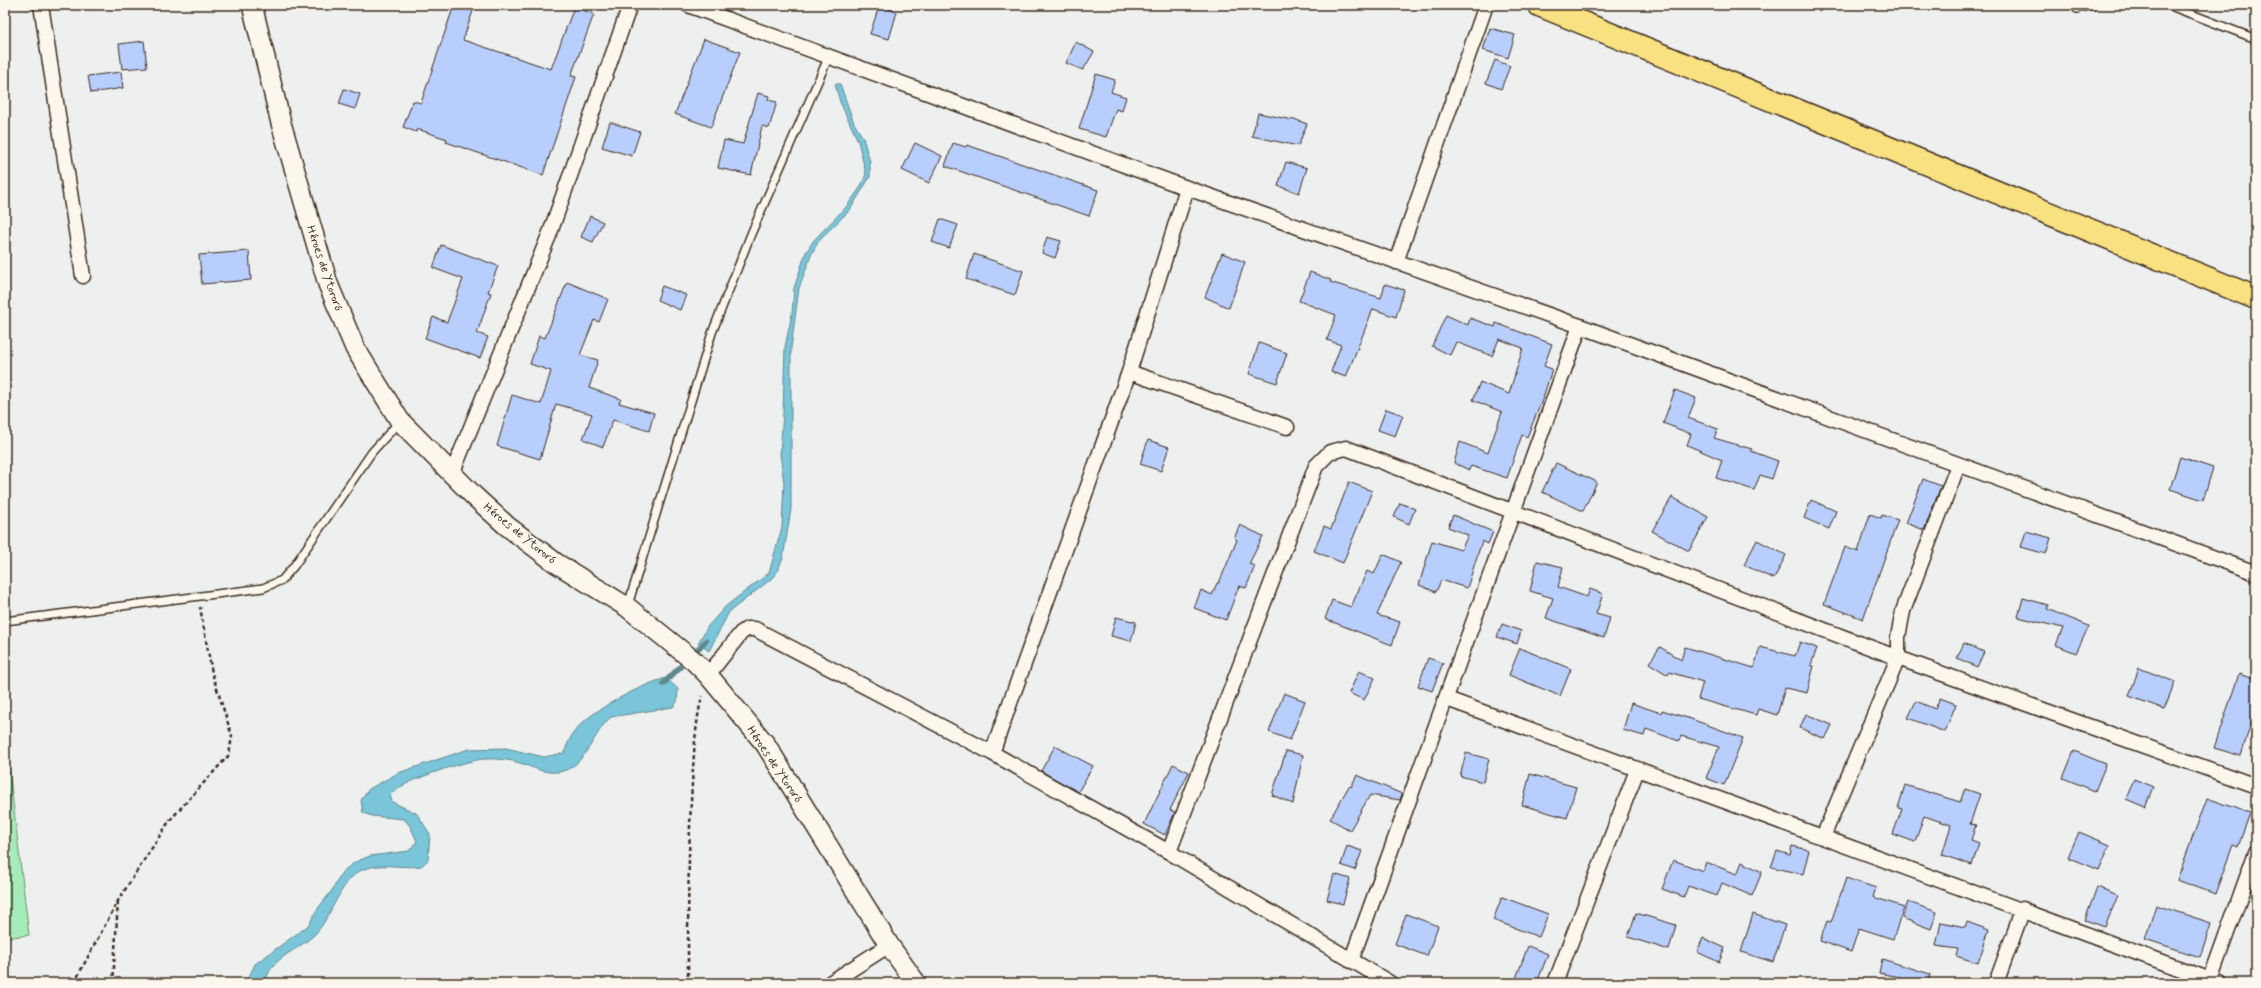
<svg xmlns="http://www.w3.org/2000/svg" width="2261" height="988" viewBox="0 0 2261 988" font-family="Mynerve,sans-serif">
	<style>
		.green { fill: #a5ecba; stroke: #708b6c }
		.water { fill: #7ac5d9; stroke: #61878e }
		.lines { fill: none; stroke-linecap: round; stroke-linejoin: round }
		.stream { stroke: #61878e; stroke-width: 5.5 }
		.building { fill: #b8cefd; stroke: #3b2a1e }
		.service-casing { stroke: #3b2a1e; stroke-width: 10 }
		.minor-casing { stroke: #3b2a1e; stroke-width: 17 }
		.secondary-casing { stroke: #3b2a1e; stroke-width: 22 }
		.trunk-casing { stroke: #3b2a1e; stroke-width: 25 }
		.path { stroke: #3b2a1e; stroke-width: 2.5; stroke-dasharray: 4 3; stroke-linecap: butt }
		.service { stroke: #fbf7ec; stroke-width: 7 }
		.minor { stroke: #fbf7ec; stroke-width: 14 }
		.secondary { stroke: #fbf7ec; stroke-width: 19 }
		.trunk { stroke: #f9e181; stroke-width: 22 }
		.labels { text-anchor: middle; stroke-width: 3.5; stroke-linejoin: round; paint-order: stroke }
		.street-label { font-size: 12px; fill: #3b2a1e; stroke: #fbf7ec }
	</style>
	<rect width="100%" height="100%" fill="#eeefef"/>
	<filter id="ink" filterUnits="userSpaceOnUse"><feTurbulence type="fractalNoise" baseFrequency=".025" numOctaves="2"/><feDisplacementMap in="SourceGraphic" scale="8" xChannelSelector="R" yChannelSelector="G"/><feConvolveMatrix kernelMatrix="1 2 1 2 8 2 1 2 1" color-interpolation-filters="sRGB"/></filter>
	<g filter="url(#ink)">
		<path class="green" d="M5 736 29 935 5 938Z"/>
		<path class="water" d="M835 84H840L854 123 863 138 870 162V177L850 210 820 239 812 253 799 288 791 348V509L783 558 775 576 729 612 709 651 698 643 708 626 726 606 769 573 782 527 784 483 780 454 783 413 785 347 792 314 794 288 806 252 814 240 847 206 860 188 866 174 858 141 840 102Z
			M666 678 678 689 677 702 673 707 611 717C594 731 587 764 563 771 546 776 529 765 513 761 503 759 486 758 477 760 457 764 402 781 390 795L392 802 416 813 421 820 430 834 428 860 421 866C401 869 380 861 360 871 340 881 331 919 314 935 296 952 271 957 265 983H246L255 964 309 925 316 911 333 889 342 872 355 862 370 856 409 851 417 841 410 826 404 819 372 816 363 813 361 800 369 789 398 773 469 749 506 748 544 757 564 753C567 745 570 737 575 731 589 711 643 684 666 678Z"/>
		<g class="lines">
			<path class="stream" d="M663 684 706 641"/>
		</g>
		<path class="building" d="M454 5H475L463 40 551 69 574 7 594 14 571 76 576 77 543 175 446 142 447 139 417 129 416 132 403 127 413 101 421 103Z
			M879 6 897 12 889 39 870 34Z
			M1490 28 1515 35 1508 58 1483 50Z
			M704 39 740 52 711 127 675 114Z
			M144 41 147 67 122 69 119 44Z
			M1076 42 1094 52 1083 70 1066 63Z
			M1495 60 1510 66 1501 89 1486 83Z
			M121 72 123 88 91 93 88 76Z
			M1096 74 1115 80 1111 92 1126 97 1122 111 1116 109 1106 137 1079 129Z
			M344 89 360 94 355 109 339 104Z
			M758 93 769 96 768 100 777 102 769 128 762 126 751 175 718 168 724 140 743 144Z
			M1258 113 1293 120 1294 119 1307 124 1298 146 1252 136Z
			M610 122 640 132 632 156 602 147Z
			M915 143 942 156 929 183 902 170Z
			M953 143 966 147 967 145 1098 190 1089 216 945 166Z
			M1286 162 1307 168 1299 193 1278 186Z
			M590 216 603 222 593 242 581 237Z
			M940 219 958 225 949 248 932 242Z
			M1047 237 1061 241 1055 258 1042 253Z
			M441 245 498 266 488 292 491 293 477 333 488 337 480 358 425 338 433 317 447 322 463 279 433 268Z
			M249 251 251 280 202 284 199 255Z
			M1222 253 1245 262 1229 308 1205 297Z
			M974 254 1023 271 1015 295 966 279Z
			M1310 272 1331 280 1330 282 1381 298 1385 284 1404 290 1396 317 1373 309 1346 377 1331 372 1341 345 1327 340 1336 315 1299 301Z
			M567 282 608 299 599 322 594 320 580 355 598 360 589 388 621 399 619 403 654 413 649 431 613 420 603 447 583 439 592 414 556 404 540 459 497 446 512 395 541 404 551 371 530 364 539 336 545 338Z
			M662 286 686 295 680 310 657 300Z
			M1446 315 1468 325 1470 318 1495 327 1496 323 1552 344 1544 366 1552 369 1543 398 1527 437 1522 435 1507 478 1471 466 1469 470 1454 463 1460 442 1488 453 1502 412 1473 400 1480 382 1509 394 1523 348 1499 339 1492 356 1456 342 1450 355 1432 346Z
			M1259 343 1287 353 1277 383 1249 374Z
			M1675 390 1696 398 1688 418 1718 429 1714 438 1752 449 1751 451 1778 461 1772 479 1760 475 1754 490 1716 478 1722 460 1687 445 1691 434 1663 423Z
			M1386 409 1403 415 1395 436 1378 430Z
			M1148 440 1169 447 1161 471 1140 464Z
			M2180 457 2213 468 2203 500 2170 489Z
			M1556 463 1597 482 1583 511 1542 492Z
			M1923 479 1941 486 1924 530 1906 523Z
			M1349 482 1372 491 1343 563 1314 551 1324 526 1331 529Z
			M1672 497 1708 517 1689 551 1652 531Z
			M1811 500 1836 511 1829 529 1804 518Z
			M1400 503 1415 509 1409 524 1394 517Z
			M1870 514 1881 518 1882 515 1898 520 1863 619 1824 604 1845 547 1858 552Z
			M1453 515 1493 532 1488 544 1482 541 1467 588 1441 580 1436 592 1419 585 1432 541 1461 550 1468 535 1448 527Z
			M1240 525 1263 536 1249 564 1255 566 1246 588 1239 586 1226 620 1194 608 1201 590 1212 595 1217 583H1219L1237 540 1234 538Z
			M2026 531 2051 538 2046 554 2021 547Z
			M1757 540 1786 555 1774 579 1744 565Z
			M1383 554 1401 562 1377 615 1400 622 1392 645 1325 619 1332 600 1351 607 1367 571 1374 574Z
			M1537 561 1563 567 1558 587 1587 597 1590 589 1603 594 1596 614 1610 618 1604 638 1546 618 1553 598 1530 591Z
			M2023 598 2048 605 2047 609 2089 626 2076 653 2056 645 2063 628 2018 617Z
			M1116 617 1136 622 1131 641 1111 636Z
			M1502 624 1521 631 1517 644 1497 637Z
			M1800 642 1817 648 1811 665 1814 666 1807 693 1785 688 1777 715 1758 709 1756 715 1698 699 1703 682 1669 672 1668 675 1649 663 1660 647 1681 660 1685 647 1754 668 1760 647 1795 656Z
			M1964 643 1984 652 1977 667 1957 658Z
			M1520 648 1571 669 1560 696 1509 675Z
			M1428 658 1443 663 1432 691 1418 686Z
			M2139 668 2175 682 2164 709 2129 696Z
			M1359 671 1375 678 1364 700 1349 693Z
			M2239 674 2256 680V706L2241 756 2214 748Z
			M1284 693 1305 701 1290 740 1269 732Z
			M1940 698 1956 704 1945 732 1908 718 1916 701 1935 709Z
			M1631 703 1661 713 1662 710 1691 719 1743 738 1724 785 1706 778 1719 747 1681 736 1679 741 1646 729 1644 736 1623 730Z
			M1806 714 1832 725 1825 739 1800 728Z
			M1055 746 1093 766 1078 792 1041 771Z
			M1286 751 1303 755 1293 804 1272 795Z
			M2074 751 2106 764 2095 791 2063 778Z
			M1466 753 1489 759 1483 782 1460 776Z
			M1173 764 1189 772 1170 810 1175 812 1165 835 1144 824Z
			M1530 774 1576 787 1567 818 1522 805Z
			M1357 775 1402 794 1400 800 1370 795 1350 830 1330 819 1349 786 1351 787Z
			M2134 779 2153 787 2145 807 2126 799Z
			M1905 785 1960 802 1965 789 1980 794 1970 824 1976 825 1971 840 1979 843 1972 865 1942 855 1951 825 1924 816 1915 842 1893 834 1902 809 1898 808Z
			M2207 798 2250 813 2238 847 2233 845 2215 894 2177 880Z
			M2079 832 2110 845 2099 870 2068 857Z
			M1347 846 1362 851 1355 870 1341 865Z
			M1792 846 1809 850 1803 874 1771 867 1777 851 1790 855Z
			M1673 860 1703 871 1706 862 1737 874 1742 862 1762 872 1752 896 1722 883 1717 896 1688 886 1684 897 1662 889Z
			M1334 874 1350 879 1343 904 1327 900Z
			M1846 878 1876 888 1873 897 1904 907 1893 939 1859 928 1851 952 1820 941 1827 921 1831 922Z
			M2097 887 2118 895 2105 927 2085 920Z
			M1502 897 1548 914 1539 937 1493 920Z
			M1908 902 1937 912 1931 929 1902 918Z
			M2156 905 2211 923 2200 957 2145 939Z
			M1636 913 1676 925 1669 950 1628 937Z
			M1406 914 1438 926 1427 956 1395 944Z
			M1753 914 1785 925 1773 962 1741 952Z
			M1941 922 1965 927 1967 922 1989 930 1978 963 1956 956 1958 949 1936 946Z
			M1703 938 1725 948 1719 962 1697 952Z
			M1528 946 1548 954 1537 983H1528L1516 978Z
			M1882 959 1930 974 1928 983 1913 980 1912 983H1897L1899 977 1879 973Z"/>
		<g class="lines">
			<defs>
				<path id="service" d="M2168 5 2256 39
					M2077 9 2092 5
					M628 605 712 333 751 234 829 56
					M5 621 263 588 282 580 294 566 372 452 399 422"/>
				<path id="minor" d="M41 5 83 276
					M688 5 1187 188 1580 326 2256 573
					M1396 262 1486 5
					M1129 372 1287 427
					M452 474 550 233 630 5
					M708 675 741 633 747 629H755L992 753 1169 852 1390 983
					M1447 699 2219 983
					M992 753 1129 372 1187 188
					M1823 837 1898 658V637L1903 611 1958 465
					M1169 852 1316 466 1330 452 1346 448 1898 658 2256 786
					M1351 961 1580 326
					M830 983 889 945
					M1555 983 1637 770
					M1996 983 2023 909
					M2209 983 2256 852"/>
				<path id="secondary" d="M252 5 281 123 328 284 355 348 400 421 474 496 507 526 556 563 627 607 694 661 708 675 766 745 889 945 916 983"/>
				<path id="trunk" d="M1539 5 2256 298"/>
			</defs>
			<use href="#service" class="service-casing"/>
			<use href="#minor" class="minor-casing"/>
			<use href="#secondary" class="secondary-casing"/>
			<use href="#trunk" class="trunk-casing"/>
			<path class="path" d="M74 983 119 899 170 820 229 755 232 736 212 673 200 607
				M113 983 118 901
				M688 983C688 917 688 851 692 784 694 755 695 725 702 696"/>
			<use href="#service" class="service"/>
			<use href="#minor" class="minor"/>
			<use href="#secondary" class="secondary"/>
			<use href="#trunk" class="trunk"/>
		</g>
	</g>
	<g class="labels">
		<g class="street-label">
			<text transform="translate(325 268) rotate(71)" y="4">Héroes de Ytororó</text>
			<text transform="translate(520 533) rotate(39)" y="4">Héroes de Ytororó</text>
			<text transform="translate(775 764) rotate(56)" y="4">Héroes de Ytororó</text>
		</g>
	</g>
	<rect width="2261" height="988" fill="none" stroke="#fbf7ec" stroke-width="20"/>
	<rect x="10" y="10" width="2241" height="968" fill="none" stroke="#3b2a1e" stroke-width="1.5" filter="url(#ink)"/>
</svg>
